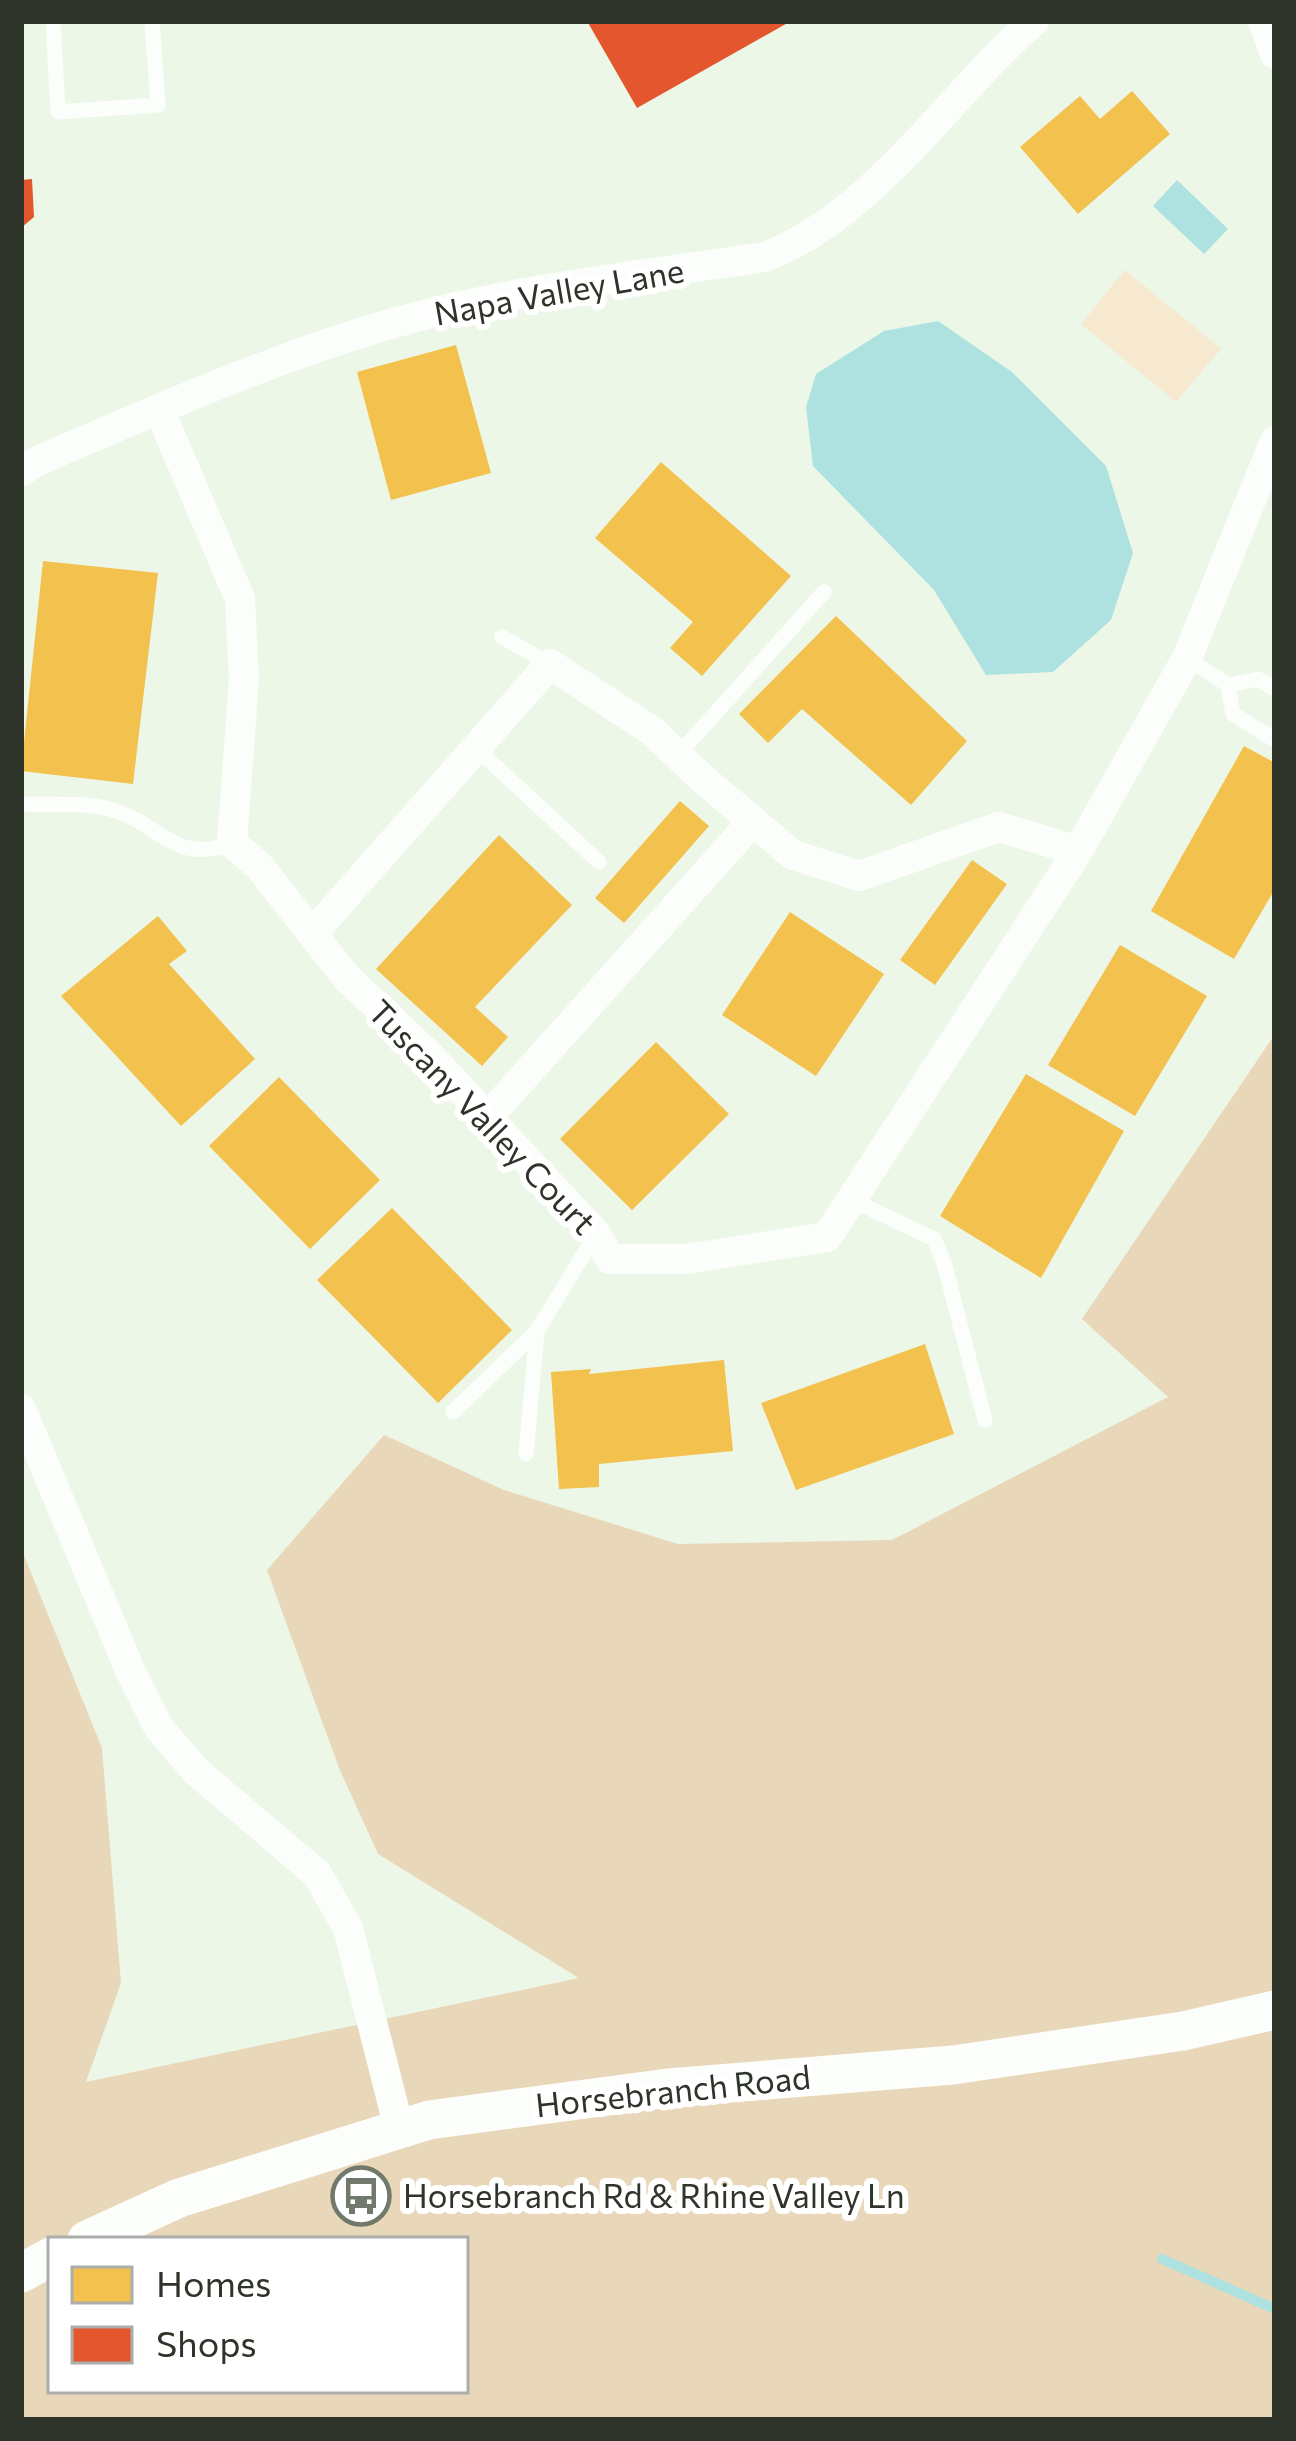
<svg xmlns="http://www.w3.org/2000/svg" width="1296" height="2441" viewBox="0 0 1296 2441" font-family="Commissioner,sans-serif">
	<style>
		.green { fill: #f6e9d0 }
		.forest { fill: #e9d7b9; fill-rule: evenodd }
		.water { fill: #ade2e0 }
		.homes { fill: #f2c14e }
		.shops { fill: #e4572e }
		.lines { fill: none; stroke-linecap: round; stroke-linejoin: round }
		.stream { stroke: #ade2e0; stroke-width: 10 }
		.service { stroke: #fcfefc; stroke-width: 15 }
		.minor { stroke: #fcfefc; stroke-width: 30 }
		.tertiary { stroke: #fcfefc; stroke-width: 39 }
		.labels { text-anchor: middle; stroke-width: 12; stroke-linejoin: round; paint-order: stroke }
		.street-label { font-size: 33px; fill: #2e342a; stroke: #fff }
		.poi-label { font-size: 33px; fill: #2e342a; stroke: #fff; text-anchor: start }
	</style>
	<rect width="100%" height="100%" fill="#edf7e8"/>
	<path class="green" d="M1125 270 1221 349 1176 402 1081 324Z"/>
	<path class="forest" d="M1275 1034V2420H21V1548L102 1748 121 1983 86 2082 579 1978 378 1854 339 1768 267 1570 384 1435 504 1490 678 1544 892 1540 1168 1397 1082 1319ZM51 2240H465V2390H51Z"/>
	<path class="water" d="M1177 180 1228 229 1204 254 1153 206Z
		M938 321 1012 372 1106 466 1133 553 1111 620 1053 672 986 675 934 590 813 466 806 407 816 374 884 331Z"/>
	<path class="homes" d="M1132 91 1170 134 1078 214 1020 147 1080 96 1100 119Z
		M456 345 491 473 391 500 357 372Z
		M661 462 791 576 702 676 670 648 693 622 595 538Z
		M43 561 158 573 133 784 21 771Z
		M836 616 967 741 911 805 802 709 768 743 739 714Z
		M1244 746 1275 763V889L1234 959 1151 911Z
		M680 801 709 826 624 923 595 898Z
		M499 835 572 905 475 1007 508 1037 482 1066 376 969Z
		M972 860 1007 884 935 985 900 960Z
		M790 912 884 974 816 1076 722 1015Z
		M158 916 187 951 169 964 255 1059 181 1126 61 996Z
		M1120 945 1207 996 1135 1116 1048 1065Z
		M656 1042 729 1114 632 1210 560 1139Z
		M1026 1074 1124 1131 1041 1278 940 1216Z
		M279 1077 380 1180 310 1249 209 1146Z
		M392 1208 512 1330 438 1403 317 1280Z
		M925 1344 954 1434 796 1490 761 1403Z
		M724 1360 733 1451 599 1464V1487L559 1489 551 1372 591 1369 589 1374Z"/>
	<path class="shops" d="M587 21H791L637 108Z
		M32 179 34 217 21 228V180Z"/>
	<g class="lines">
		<path class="stream" d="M1162 2259 1275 2309"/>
		<path class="service" d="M53 21 58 112 158 105 152 21
			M502 637 550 664
			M1187 658 1228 685 1233 714 1275 740
			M1228 685 1258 679 1275 689
			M478 750 599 862
			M678 755 824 592
			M23 804C50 805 84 802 110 809 160 823 175 866 232 843
			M852 1200 934 1239 944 1263 985 1420
			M453 1412 537 1331
			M526 1454 537 1331 596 1234"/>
		<path class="minor" d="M1263 21 1275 54
			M159 409 240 599 244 679 232 843 259 866 347 978 430 1056 596 1234 610 1259H686L827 1237 1078 851 1187 658 1275 441
			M21 472 37 461C152 412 267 360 387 325 510 289 639 276 765 257 875 214 947 97 1034 21
			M312 934 550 664 652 731 704 780 793 855 859 876 999 827 1078 851
			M487 1118 753 821
			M21 1409 130 1670 159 1728 196 1771 317 1874 348 1928 399 2128"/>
		<path class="tertiary" d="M87 2240 179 2198 429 2120 668 2088 953 2065 1183 2031 1275 2010
			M21 2273 51 2257"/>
	</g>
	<defs>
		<symbol id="bus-ring" viewBox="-11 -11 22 22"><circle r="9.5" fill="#fff" stroke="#71786c" stroke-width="1.5"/><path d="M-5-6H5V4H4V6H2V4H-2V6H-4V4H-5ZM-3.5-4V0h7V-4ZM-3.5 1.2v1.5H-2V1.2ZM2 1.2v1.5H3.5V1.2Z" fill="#71786c"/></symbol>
	</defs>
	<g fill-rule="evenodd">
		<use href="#bus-ring" x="328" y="2163" width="66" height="66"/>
	</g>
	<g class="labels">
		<g class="street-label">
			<text transform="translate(559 292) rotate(-10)" y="12">Napa Valley Lane</text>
			<text transform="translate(482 1117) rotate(46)" y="12">Tuscany Valley Court</text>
			<text transform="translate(673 2091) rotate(-6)" y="12">Horsebranch Road</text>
		</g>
		<g class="poi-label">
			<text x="403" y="2208">Horsebranch Rd &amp; Rhine Valley Ln</text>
		</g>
	</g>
	<rect width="1296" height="2441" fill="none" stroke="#2e342a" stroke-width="48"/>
	<rect x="48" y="2237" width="420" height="156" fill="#ffffff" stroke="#abaeaa" stroke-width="3"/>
	<rect x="72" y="2267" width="60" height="36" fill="#f2c14e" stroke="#abaeaa" stroke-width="3"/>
	<text x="156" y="2297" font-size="36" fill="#2e342a">Homes</text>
	<rect x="72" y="2327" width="60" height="36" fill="#e4572e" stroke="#abaeaa" stroke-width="3"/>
	<text x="156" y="2357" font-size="36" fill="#2e342a">Shops</text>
</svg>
